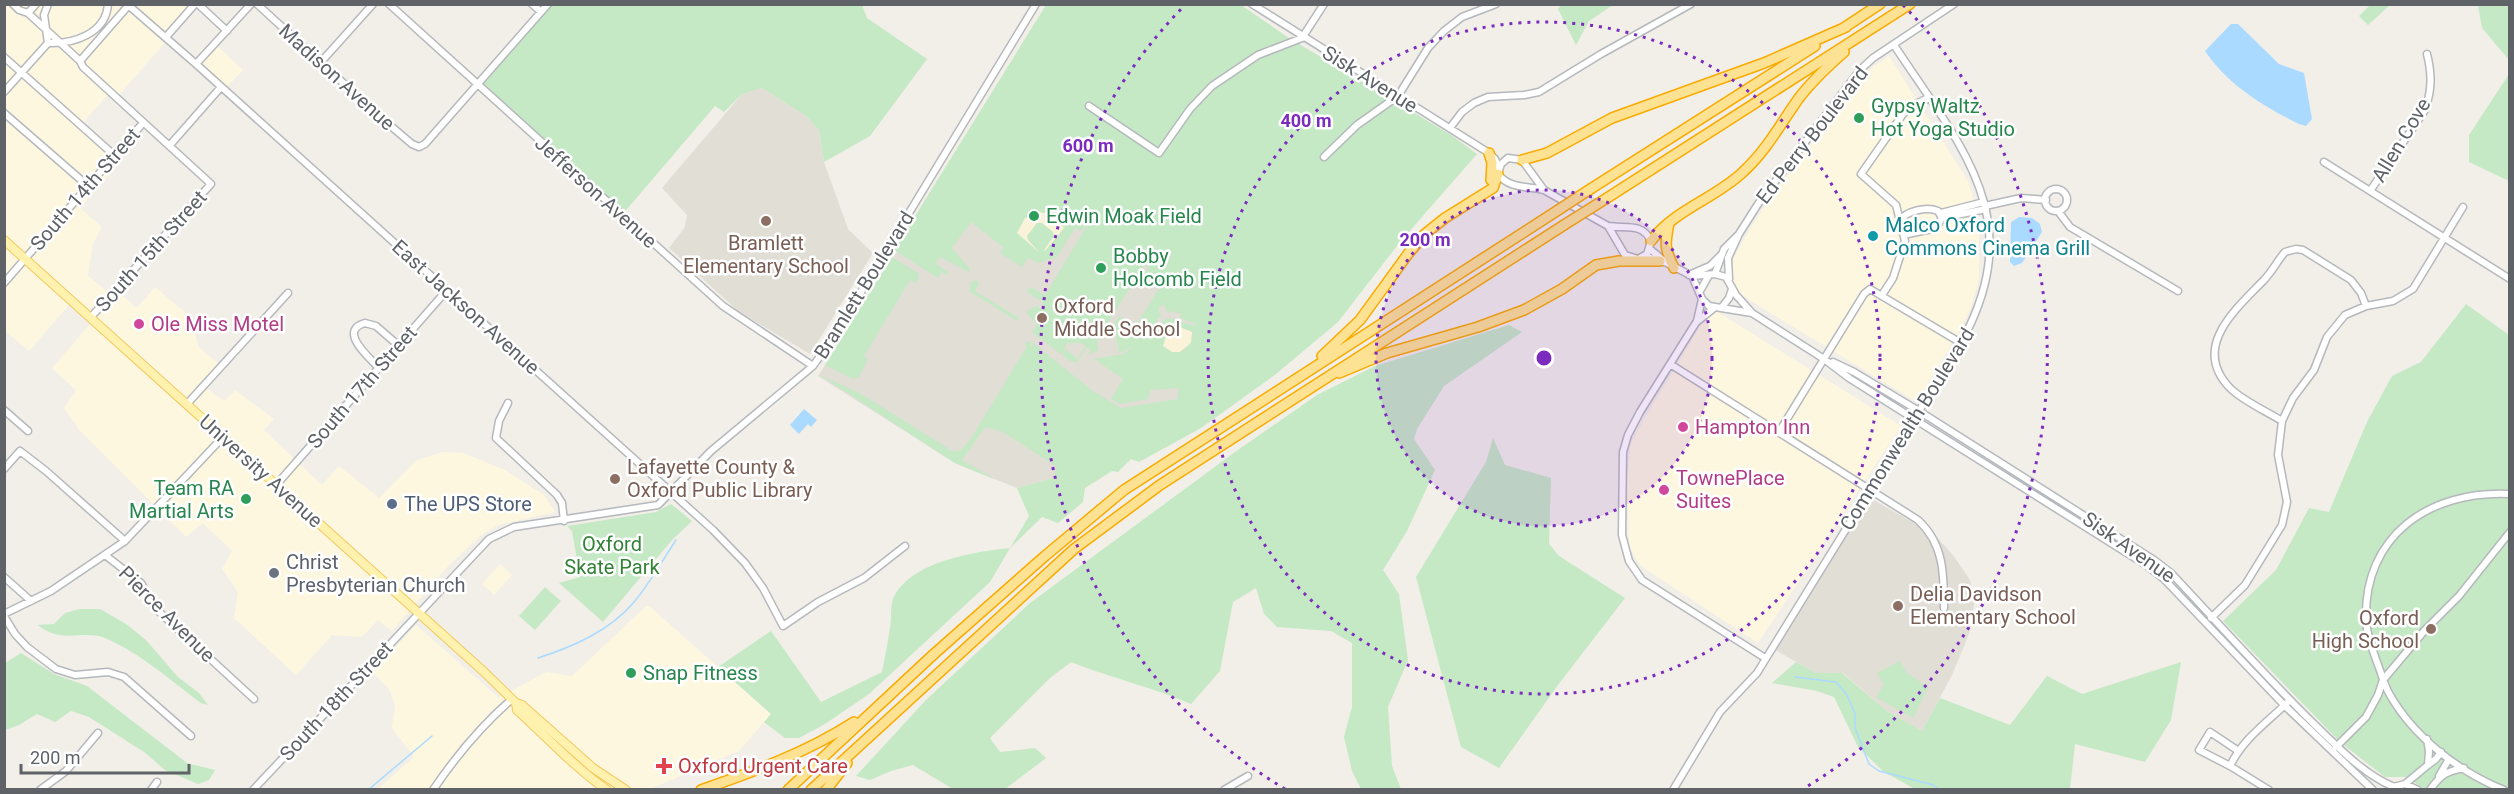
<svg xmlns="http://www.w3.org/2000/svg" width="2514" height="794" viewBox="0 0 2514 794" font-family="Roboto,sans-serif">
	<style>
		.commercial { fill: #fef7e0 }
		.education { fill: #e1ded6 }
		.green { fill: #c5e8c5; fill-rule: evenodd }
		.sand { fill: #fbf3d9 }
		.water { fill: #aadaff }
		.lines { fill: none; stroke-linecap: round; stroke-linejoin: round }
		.stream { stroke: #aadaff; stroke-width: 1.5 }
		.minor-casing { stroke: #b5b8bc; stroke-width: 9 }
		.major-casing { stroke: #f2c960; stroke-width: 10 }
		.highway-casing { stroke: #f9ab00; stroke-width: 12 }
		.minor { stroke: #fff; stroke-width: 6 }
		.major { stroke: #fff2af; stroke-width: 8 }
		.highway { stroke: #fde293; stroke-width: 9 }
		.highway-bridge-casing { stroke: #f9ab00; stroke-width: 12; stroke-linecap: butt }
		.highway-bridge { stroke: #fde293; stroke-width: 9 }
		.ring { fill: none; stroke: #7b2cbf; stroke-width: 3; stroke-dasharray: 3 6 }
		.leisure-dot { fill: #2e9e5b; stroke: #fff; stroke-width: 2 }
		.education-dot { fill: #8d6e63; stroke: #fff; stroke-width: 2 }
		.culture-dot { fill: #0f9aa8; stroke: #fff; stroke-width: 2 }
		.hotel-dot { fill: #d1479c; stroke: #fff; stroke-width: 2 }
		.service-dot { fill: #5c6f8a; stroke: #fff; stroke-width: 2 }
		.worship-dot { fill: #6b7280; stroke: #fff; stroke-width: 2 }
		.health-dot { fill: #e0444e; stroke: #fff; stroke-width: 2 }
		.labels { text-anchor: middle; stroke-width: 5; stroke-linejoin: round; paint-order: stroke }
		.street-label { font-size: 20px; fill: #5f6368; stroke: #fff }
		.leisure-label { font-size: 20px; fill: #27864d; stroke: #fff; text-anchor: start }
		.culture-label { font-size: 20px; fill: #0d838f; stroke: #fff; text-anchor: start }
		.education-label { font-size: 20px; fill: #785e54; stroke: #fff; text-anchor: start }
		.hotel-label { font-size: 20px; fill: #b23c85; stroke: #fff; text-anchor: start }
		.service-label { font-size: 20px; fill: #4e5e75; stroke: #fff; text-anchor: start }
		.park-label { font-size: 20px; fill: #348238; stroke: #fff }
		.worship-label { font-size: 20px; fill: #5b616d; stroke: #fff; text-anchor: start }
		.health-label { font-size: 20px; fill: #be3a42; stroke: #fff; text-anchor: start }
		.centre { fill: #7b2cbf; stroke: #fff; stroke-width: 3 }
		.ring-label { font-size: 18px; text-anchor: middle; font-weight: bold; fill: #7b2cbf; stroke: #fff; stroke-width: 5; stroke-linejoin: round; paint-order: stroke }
	</style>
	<rect width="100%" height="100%" fill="#f1efe8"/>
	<path class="commercial" d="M195 4 197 6 119 95 112 90 79 127 119 163 80 208 102 227 93 244 88 276 109 293 92 312 75 298 29 351 5 331 4 5Z
		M216 45 243 70 227 87 200 62Z
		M1889 56 1969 183 1979 222V279L1971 307 1961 328 1917 402 1733 290 1732 261 1750 229 1776 189 1865 73Z
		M155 287 189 316 199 347 221 366 202 385 224 401 235 390 274 419 264 430 322 485 339 466 379 498 417 460 443 452 463 453 505 470 544 495 555 512 498 525 480 536 449 565 392 631 378 620 362 637 332 635 296 675 234 618 238 592 222 569 232 551 203 523 186 537 80 431 64 408 76 390 52 368 118 292 137 308Z
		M1711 308 1901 426 1758 643 1641 566 1629 547 1627 476 1631 444 1642 423Z
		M500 564 512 575 494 595 482 584Z
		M646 606H649L771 714 739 751 650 789H378L414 757 392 728 395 705 389 689 372 672 416 625 499 698 546 672 572 676Z"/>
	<path class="education" d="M762 88 806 116 819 130 824 162 848 229 873 253 810 354 739 312 669 248 685 227 687 215 662 188 742 94Z
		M1043 144 1238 361 1054 478 1017 488 955 463 818 376 902 244Z
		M1870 498 1935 535 1953 555 1970 580 1975 599 1969 634 1952 675 1922 731 1887 711 1843 673H1816L1772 648 1837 544Z"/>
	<path class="green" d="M1562 4H1613V5L1589 21 1576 45 1558 9Z
		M548 5H862L867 18 927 59 870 136 824 162 819 130 806 116 762 88 742 94 724 112 715 106 622 215 477 83Z
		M1046 5H1241L1289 38 1451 135 1477 154 1400 242 1338 322 1276 374 1201 428 1139 462 1131 459 1118 472 1112 471 1085 488 1083 502 1058 523 1042 517 1010 548 990 582 869 694 825 724 799 738H785L764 722 771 714 718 667 771 631 821 702 882 672C885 657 888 642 890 627 892 618 890 607 893 599 910 561 974 552 1010 548L1029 516 1017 488 1054 478 1056 466 1001 431 985 427 962 460 996 480 955 463 818 374 861 394 954 452 961 450 970 440 1026 348 1025 345 1027 341 1031 343 1030 347H1032V342L1093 391 1121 408 1178 399V388L1150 390 1148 399 1120 404 1111 399 1123 379 1094 359 1123 354 1134 346 1119 353 1114 324 1119 316 1136 326 1160 287 1143 276 1149 267 1145 264 1097 340 1098 350 1088 355 1091 350 1087 347 1077 362 1070 361 1063 356 1066 349 1077 359 1086 346 1081 343H1067L1062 355 1032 332 1037 325 1026 312 1037 305 1042 310 1043 300H1039L1027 292 1030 287 1045 295 1087 226 1086 225 1081 231 1075 228 1057 257 1038 263 1028 258 1022 267 1000 253 1003 247 971 222 952 248 970 269 969 272 940 257 936 264 948 272 946 275 942 272 938 278 894 250ZM1164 305 1168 313 1171 311 1181 314 1180 318 1196 324 1195 326 1170 318 1164 320 1161 331 1154 332 1158 318 1161 317 1158 308Z
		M2370 5H2390L2368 25 2359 16Z
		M2478 5H2509V60L2482 28Z
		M2509 74 2510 181H2509L2469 162V135Z
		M892 257 918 273 919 278 916 283 910 280 864 356 868 359 859 377 853 379 825 365Z
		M976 280 979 283 975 291 1019 318 1017 321 969 291 971 282Z
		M2466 304 2509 335V789H2424L2407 777H2385L2340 742 2223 621 2276 570 2309 508 2329 512 2367 422 2392 376 2421 362Z
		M1509 325 1522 332 1444 386 1417 429 1414 439 1435 470 1407 531 1383 570 1399 594 1408 660 1388 707 1392 766 1401 789H1361L1352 771 1344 737 1352 707V643L1331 631 1277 627 1264 614 1256 588 1233 602 1220 671 1191 704C1152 687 1111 678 1071 662L1050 678 990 738 1000 752 1035 748 1046 758 1004 790 953 789 913 765 891 771 870 780 856 776 926 700 1030 603 1235 452 1317 395 1375 366Z
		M1493 438 1505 465 1551 478 1549 544 1559 556 1625 598 1558 685 1499 768 1461 747 1416 577 1486 462Z
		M671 504 692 521 672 540 603 622 559 583 580 577 572 531 567 526 656 512Z
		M545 587 561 601 535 630 519 616Z
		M80 609H100L126 624 146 640 178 677 199 693 208 705 201 703C170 680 140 653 105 638 83 629 62 645 38 625L54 624 65 613Z
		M21 653 54 674 87 686 187 763 215 770 209 780 198 784 165 770 144 752 89 717 71 711 55 722 37 714 19 725 5 730V663Z
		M1900 661 1907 673 1928 687 1913 718 1876 697 1884 685 1877 673Z
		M1796 662 1816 673H1842L1887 711 1922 731 1940 698 2010 725 2047 676 2082 694 2181 662 2171 720 2145 762 2075 744 2070 789H1915L1884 772 1858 747 1834 697 1817 691 1772 683Z"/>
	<path class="sand" d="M1040 212 1054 216 1064 228 1045 251 1044 250 1054 236 1053 232 1042 223H1037L1027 236 1028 240 1040 253 1017 233 1025 218Z
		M1170 323 1192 332 1191 343 1180 352H1172L1163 346 1168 330 1167 326Z"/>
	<path class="water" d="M2231 24H2238L2279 64 2304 73 2312 119 2306 126 2299 124C2263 106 2228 85 2205 51Z
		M2019 217 2032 218 2040 224 2042 232 2022 263 2014 266 2010 262 2011 222Z
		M804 409 817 420 811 427 808 424 799 434 790 425Z"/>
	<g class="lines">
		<path class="stream" d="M538 658C572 647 610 631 634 602 650 583 662 561 676 540
			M1795 677 1836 682 1847 695 1855 714V728L1869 764 1879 771 1933 785 1940 790
			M368 790 432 736"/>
		<defs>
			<path id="minor" d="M13 4 19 10 28 13 80 61 128 6
				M127 4 196 64 713 530 745 563 763 588 783 626 818 602 864 578 905 546
				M198 4 227 31
				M257 4 386 122 412 144 419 147 425 144 548 4
				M389 4 723 306 813 366
				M532 4 541 12
				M1252 4 1489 153 1495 159 1499 169
				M28 13 36 4
				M166 37 195 4
				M48 43C73 44 106 34 108 4
				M48 43 44 15 48 4
				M4 57 114 155
				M80 61 83 67 211 184 91 317
				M321 62 373 4
				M196 64 251 4
				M4 92 48 43
				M1089 106 1159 153 1190 109 1212 86 1258 55 1302 38 1324 4
				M4 113 88 186
				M1450 128 1462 112 1474 103 1488 97 1524 95 1539 92 1601 54 1691 4
				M170 145 221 87
				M1324 157 1357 125 1398 96 1428 48 1444 31 1462 17 1496 4
				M1508 158 1522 160 1544 190C1528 186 1509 189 1498 174L1501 164Z
				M2324 162 2510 279
				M2045 200a11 11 0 1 1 22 0a11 11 0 1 1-22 0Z
				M1544 190 1608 226
				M2370 191 2425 110C2432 90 2432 74 2427 54
				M1985 206 2021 198 2046 200
				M2058 211 2070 227 2178 291
				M1941 213 1984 202
				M1942 218 1986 209
				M1899 221C1906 211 1927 206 1938 211L1942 218 1936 228 1908 234 1901 231
				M1608 226C1625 229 1642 222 1651 241L1647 254 1638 259 1625 255Z
				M1650 249 1664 261
				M1644 256 1667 263 1692 276 1715 274 1726 277 1736 295 1752 313 1824 359 1849 378 2146 565 2164 579 2284 705 2373 790
				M1715 274 1724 249 1739 234
				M1689 275 1710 266 1721 255
				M1692 276 1702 299 1709 306 1752 313
				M1729 279 1728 258 1739 234 1758 204 1860 70 1873 58 1954 4
				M4 283 143 123
				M1700 291 1709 275
				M1882 295 1893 278 1905 241 1896 205 1861 174 1903 114 1912 106 1928 98
				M1702 299 1697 321 1640 412 1628 435 1623 452 1622 535 1629 561 1642 580 1765 658
				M1722 307 1729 298 1732 289
				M1698 321 1714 308
				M1833 362 1854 372 1919 411 2154 560 2171 573C2219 624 2265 676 2314 724 2338 747 2363 774 2394 787
				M1670 364 1918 520C1944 544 1944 574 1944 608
				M379 368C370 358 337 331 365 323L376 326 399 346
				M508 403 499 421 496 438 557 495 562 503 564 521
				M187 404 288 293
				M4 410 28 431
				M2282 421C2266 411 2245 402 2231 389 2190 348 2235 310 2263 281 2272 272 2277 261 2285 252L2296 249 2303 250 2351 280 2361 293 2366 306
				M1779 432 1864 294 1870 289 1961 343
				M4 469 20 451 46 471 125 541
				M277 484 447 290
				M105 555 141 583 155 608 254 699
				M4 577 31 601
				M4 614 51 591 125 541 223 437
				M4 616 15 634 27 647 56 669 75 675 108 672 124 677 191 736
				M2211 618 2245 585 2282 525 2287 502 2278 455 2282 421 2293 398 2314 370 2327 337 2345 315 2366 306 2393 301 2413 289 2463 207
				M2336 747 2366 717 2378 695 2383 680 2425 630 2459 596 2510 532
				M2428 765 2436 759 2441 752
				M2230 766 2199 750 2210 732 2237 750
				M2439 776 2449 759
				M2405 784 2428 765 2429 751 2427 739
				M2393 787 2405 784 2418 790
				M40 790 66 771 98 733
				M151 790 157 782
				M253 790 489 539 514 527 658 505 711 451 813 366 833 338 1036 4
				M433 790C456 756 481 726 512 699
				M1224 790 1248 776
				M1673 790 1720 712 1757 673 1961 343C2030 218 1961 147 1894 45
				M2269 790 2230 766C2243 739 2265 724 2287 703
				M2430 790C2440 775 2447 771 2464 768
				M2504 790C2459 772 2414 737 2390 695 2384 685 2382 675 2378 665 2373 651 2367 636 2366 621 2363 535 2430 490 2510 494"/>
			<path id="major" d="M4 240 482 670 516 703 522 705 593 768 626 790
				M516 703 517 710C547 737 574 767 607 790"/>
			<path id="highway" d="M1842 29 1880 4
				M1489 153 1492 163 1491 180
				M1522 160 1547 153 1612 118 1764 63 1846 27
				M1592 188 1815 46
				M1607 198 1910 4
				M1669 223C1665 244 1664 247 1674 268
				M1651 241C1674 210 1716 198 1743 172 1767 150 1781 123 1799 98 1812 81 1828 66 1844 52
				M1322 356 1360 320 1408 254 1425 234 1445 218 1493 188 1498 174
				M1339 373 1387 353 1478 327 1524 310 1562 289 1596 265 1619 261H1660
				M701 790C755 771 806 753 854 722
				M788 790 934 654 1045 556 1124 490 1549 216
				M811 790 1074 549 1160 485 1564 225
				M826 790 847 763"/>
		</defs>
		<use href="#minor" class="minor-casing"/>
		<use href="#major" class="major-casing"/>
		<use href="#highway" class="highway-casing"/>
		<use href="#minor" class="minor"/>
		<use href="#major" class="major"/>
		<use href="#highway" class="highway"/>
		<defs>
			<path id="highway-bridge" d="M1549 216 1592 188
				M1564 225 1607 198"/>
		</defs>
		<use href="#highway-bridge" class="highway-bridge-casing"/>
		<use href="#highway-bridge" class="highway-bridge"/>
	</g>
	<circle cx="1544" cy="358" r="168" fill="#7b2cbf" fill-opacity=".12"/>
	<g class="ring">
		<circle cx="1544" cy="358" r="168"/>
		<circle cx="1544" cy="358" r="336"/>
		<path d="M1285 789A503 503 0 0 1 1185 5M1903 5A503 503 0 0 1 1803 789"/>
	</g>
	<g class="leisure-dot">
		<circle cx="1859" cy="118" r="6"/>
		<circle cx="1034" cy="216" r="6"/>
		<circle cx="1101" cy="268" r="6"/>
		<circle cx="246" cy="499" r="6"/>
		<circle cx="631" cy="673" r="6"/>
	</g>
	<g class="education-dot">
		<circle cx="766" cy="221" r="6"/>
		<circle cx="1042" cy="318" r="6"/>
		<circle cx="615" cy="479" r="6"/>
		<circle cx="1898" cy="606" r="6"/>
		<circle cx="2431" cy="629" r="6"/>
	</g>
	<circle class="culture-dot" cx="1873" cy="236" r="6"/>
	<g class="hotel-dot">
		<circle cx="139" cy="324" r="6"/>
		<circle cx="1683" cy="427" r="6"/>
		<circle cx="1664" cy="490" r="6"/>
	</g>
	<circle class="service-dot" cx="392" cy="504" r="6"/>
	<circle class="worship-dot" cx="274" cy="573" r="6"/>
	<path class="health-dot" d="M661 757h6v6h6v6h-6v6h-6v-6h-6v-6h6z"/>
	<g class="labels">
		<g class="street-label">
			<text transform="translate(337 77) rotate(42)" y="7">Madison Avenue</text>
			<text transform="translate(1370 79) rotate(32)" y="7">Sisk Avenue</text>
			<text transform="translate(1812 135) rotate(-52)" y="7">Ed Perry Boulevard</text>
			<text transform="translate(2401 140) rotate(-59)" y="7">Allen Cove</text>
			<text transform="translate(85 189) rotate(-49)" y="7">South 14th Street</text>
			<text transform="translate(596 192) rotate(42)" y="7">Jefferson Avenue</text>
			<text transform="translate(151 251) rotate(-48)" y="7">South 15th Street</text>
			<text transform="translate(864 285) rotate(-58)" y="7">Bramlett Boulevard</text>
			<text transform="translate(466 307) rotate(42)" y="7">East Jackson Avenue</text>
			<text transform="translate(362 387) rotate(-49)" y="7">South 17th Street</text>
			<text transform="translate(1907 429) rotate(-58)" y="7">Commonwealth Boulevard</text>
			<text transform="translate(261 471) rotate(42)" y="7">University Avenue</text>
			<text transform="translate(2129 547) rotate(35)" y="7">Sisk Avenue</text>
			<text transform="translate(167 614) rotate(45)" y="7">Pierce Avenue</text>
			<text transform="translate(336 701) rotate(-47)" y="7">South 18th Street</text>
		</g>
		<g class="leisure-label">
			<text x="1871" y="113">Gypsy Waltz<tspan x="1871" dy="23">Hot Yoga Studio</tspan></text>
			<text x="1046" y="223">Edwin Moak Field</text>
			<text x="1113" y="263">Bobby<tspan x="1113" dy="23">Holcomb Field</tspan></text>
			<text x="234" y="495" text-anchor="end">Team RA<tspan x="234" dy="23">Martial Arts</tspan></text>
			<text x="643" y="680">Snap Fitness</text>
		</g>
		<g class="culture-label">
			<text x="1885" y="232">Malco Oxford<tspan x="1885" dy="23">Commons Cinema Grill</tspan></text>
		</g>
		<g class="education-label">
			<text x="766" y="250" text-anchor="middle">Bramlett<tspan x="766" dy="23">Elementary School</tspan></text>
			<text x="1054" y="313">Oxford<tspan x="1054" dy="23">Middle School</tspan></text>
			<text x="627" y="474">Lafayette County &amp;<tspan x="627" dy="23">Oxford Public Library</tspan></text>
			<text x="1910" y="601">Delia Davidson<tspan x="1910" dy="23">Elementary School</tspan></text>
			<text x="2419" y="625" text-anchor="end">Oxford<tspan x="2419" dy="23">High School</tspan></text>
		</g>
		<g class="hotel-label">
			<text x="151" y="331">Ole Miss Motel</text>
			<text x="1695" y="434">Hampton Inn</text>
			<text x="1676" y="485">TownePlace<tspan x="1676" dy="23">Suites</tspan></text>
		</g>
		<g class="service-label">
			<text x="404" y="511">The UPS Store</text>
		</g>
		<g class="park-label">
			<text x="612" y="551">Oxford<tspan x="612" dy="23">Skate Park</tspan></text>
		</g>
		<g class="worship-label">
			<text x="286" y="569">Christ<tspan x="286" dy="23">Presbyterian Church</tspan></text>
		</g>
		<g class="health-label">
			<text x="678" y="773">Oxford Urgent Care</text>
		</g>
	</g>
	<circle cx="1544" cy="358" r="9" class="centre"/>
	<g class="ring-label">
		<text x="1306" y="127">400 m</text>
		<text x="1088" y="152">600 m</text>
		<text x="1425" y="246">200 m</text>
	</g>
	<rect width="2514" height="794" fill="none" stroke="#5f6368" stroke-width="12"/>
	<path d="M21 764v9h168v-9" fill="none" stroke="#5f6368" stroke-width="3"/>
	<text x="30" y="764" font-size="18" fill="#5f6368" stroke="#ffffff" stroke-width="4.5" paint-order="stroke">200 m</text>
</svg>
